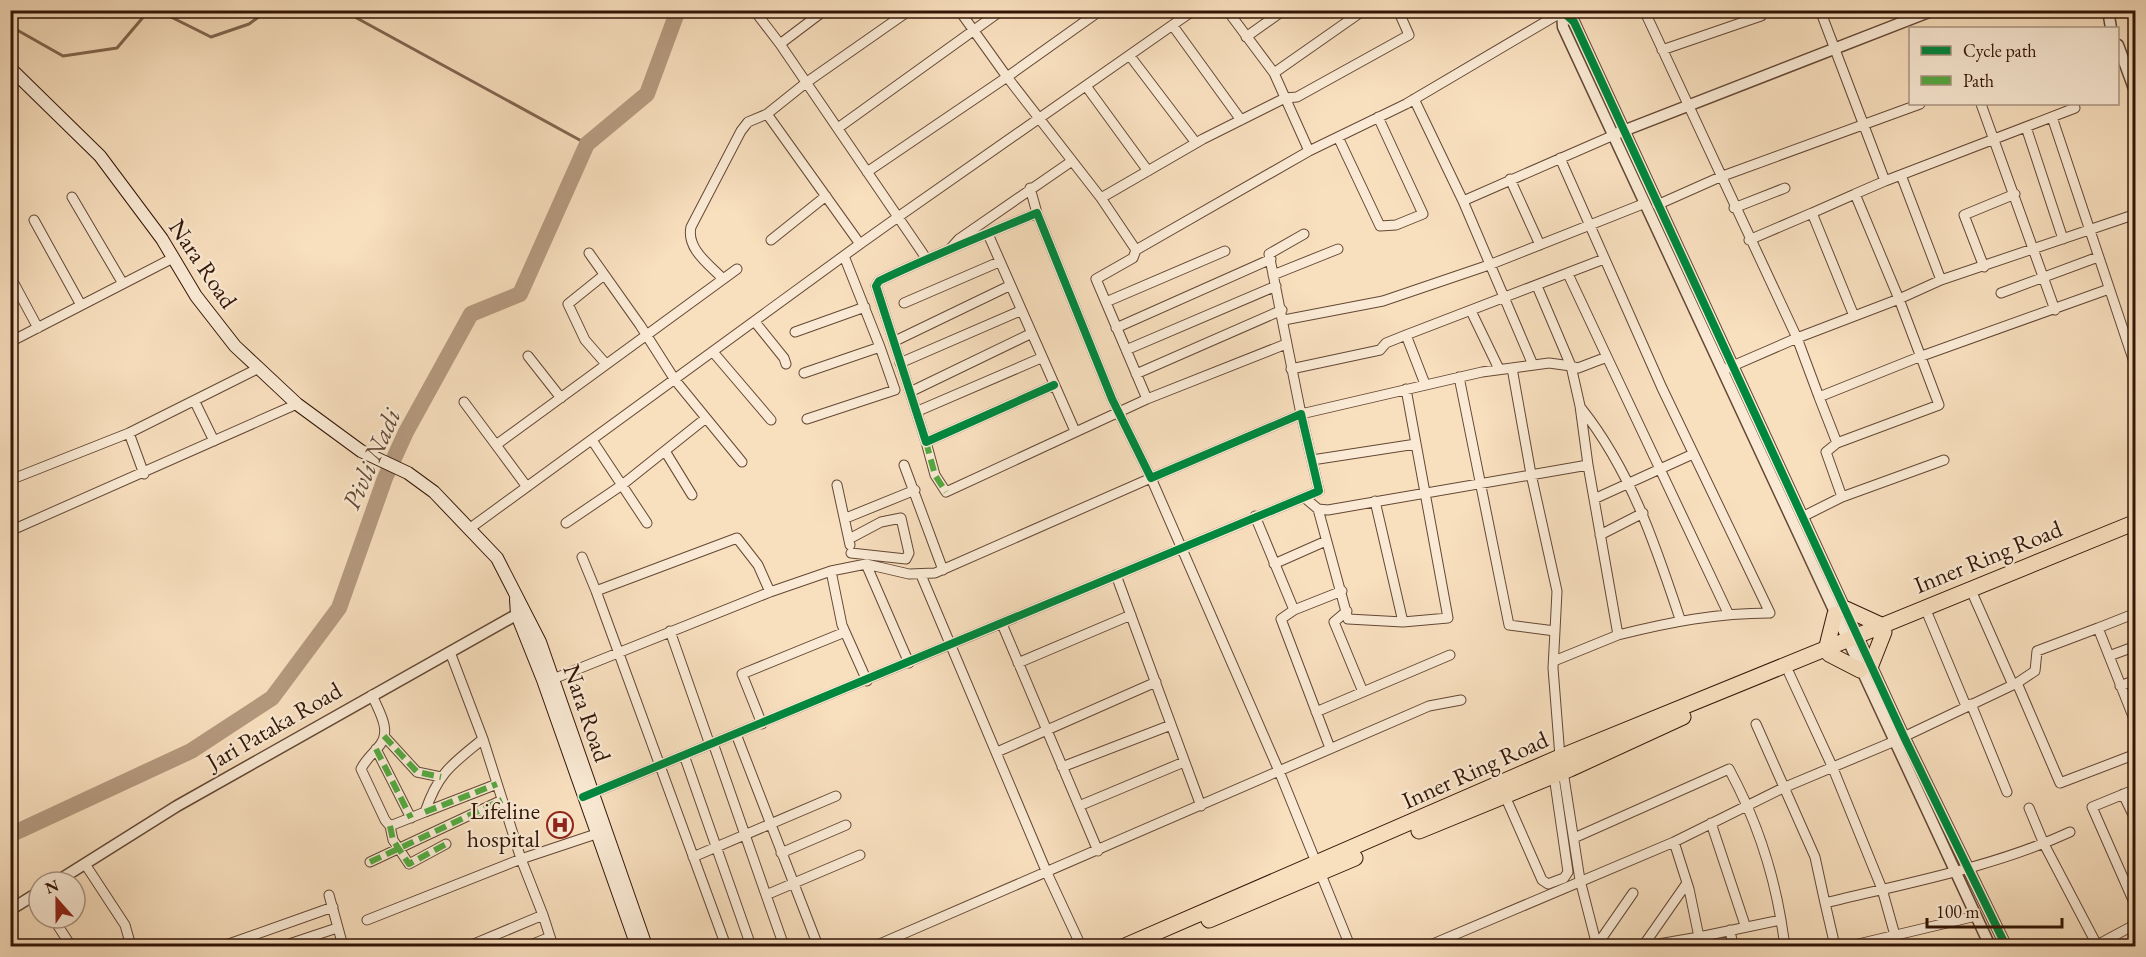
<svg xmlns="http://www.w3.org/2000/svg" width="2146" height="957" viewBox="0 0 2146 957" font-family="'EB Garamond',serif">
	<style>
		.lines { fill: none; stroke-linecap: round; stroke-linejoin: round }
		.stream { stroke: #81654f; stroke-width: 3 }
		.river { stroke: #b59a7f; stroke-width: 16 }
		.minor-casing { stroke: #644834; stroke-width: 11 }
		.tertiary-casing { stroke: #644834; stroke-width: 13 }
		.secondary-casing { stroke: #321506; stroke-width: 14 }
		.trunk-casing { stroke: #321506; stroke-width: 17 }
		.minor { stroke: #faead5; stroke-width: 9 }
		.tertiary { stroke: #faead5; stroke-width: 10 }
		.secondary { stroke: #faead5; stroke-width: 12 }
		.trunk { stroke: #f8dfbe; stroke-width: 15 }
		.quiet { stroke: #54a940; stroke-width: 6; stroke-dasharray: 12 6; stroke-linecap: butt }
		.cycleway-casing { stroke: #faead5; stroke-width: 11 }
		.cycleway { stroke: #00873e; stroke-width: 8 }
		.labels { text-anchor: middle; stroke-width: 4.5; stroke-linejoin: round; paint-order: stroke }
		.street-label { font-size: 24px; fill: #321506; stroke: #faead5 }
		.poi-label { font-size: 24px; fill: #321506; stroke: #faead5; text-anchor: end }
		.water-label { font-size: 26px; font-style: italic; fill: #664a36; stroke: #faead5 }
	</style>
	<rect width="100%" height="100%" fill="#f8dfbe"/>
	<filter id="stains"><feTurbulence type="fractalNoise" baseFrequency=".00333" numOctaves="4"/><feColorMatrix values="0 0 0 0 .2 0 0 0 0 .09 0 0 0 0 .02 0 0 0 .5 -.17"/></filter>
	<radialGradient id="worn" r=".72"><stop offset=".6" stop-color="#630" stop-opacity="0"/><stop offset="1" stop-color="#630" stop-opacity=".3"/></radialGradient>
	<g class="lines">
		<path class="stream" d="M342 10 587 144
			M10 26 63 56 117 48 145 15H167L211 37 249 24 268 10"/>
		<path class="river" d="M10 835 191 751 272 698 339 608 385 478 406 432 471 314 520 294 587 144 647 94 678 10"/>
		<defs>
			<path id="minor" d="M754 10 780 44
				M825 10 780 44 898 217 1194 10
				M910 10 807 82 767 114 860 244 898 217 926 258
				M1101 10 1007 77 1101 198 1203 139 1285 98 1297 97 1409 35 1398 10
				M1227 10 1274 73 1309 151 1406 104 1562 12
				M1644 10 1797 338 1899 299 1939 405 1837 443 1819 397
				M1820 10 1885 181 2075 108
				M1173 26 1241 120
				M1246 37 1284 10
				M1662 50 1761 16 1760 10
				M1130 56 1196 143
				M1274 73 1364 10
				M1086 86 1148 171
				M1414 99 1463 201 1533 365
				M1981 104 2055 310
				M2052 117 2136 368
				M2026 127 2063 239
				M838 128 1002 10
				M1338 137 1380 226 1396 225 1423 214 1378 117
				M1560 158 1662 388 1770 613C1717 613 1670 622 1618 635
				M867 172 1007 77 959 10
				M1901 175 1941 280
				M1510 179 1540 245
				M1885 181 1855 194 1899 299 1941 280 2136 214
				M1030 188 1037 213
				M72 197 122 282
				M1101 198 1136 250 1309 151
				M1463 201 1614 135
				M1657 205 1720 177 1920 104
				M1734 208 1785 188
				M34 220 81 305
				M988 234 1075 431
				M1304 234 1269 254 1301 414 1482 372 1549 363 1571 366 1580 406 1588 465 1328 510 1318 509 1305 498
				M771 240 826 196
				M1749 240 1812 213
				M950 249 959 239 1072 161
				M1136 250 1133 258 1096 279 1147 399 1286 344
				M589 253 640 325 675 380 742 462
				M1984 267 1964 215 2015 194
				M1568 274 1607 357
				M604 275 568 304 585 340 606 364
				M1273 275 1338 249
				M10 276 38 328
				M723 279C710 265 686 249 691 227L741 131 748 122 767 114
				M1537 286 1571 366 1578 368 1607 357 1728 613
				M2001 293 2098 257
				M1106 302 1225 251
				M904 303 999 262
				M1471 311 1499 369
				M1854 316 1812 213 1855 194
				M1284 320 1383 301 1489 265 1643 204
				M755 322 784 358 786 364
				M1116 328 1271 259
				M795 332 865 307
				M1406 335 1425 384
				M895 341 1009 286
				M10 342 173 258
				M1126 350 1276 286
				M713 352 771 420
				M528 356 561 398
				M900 363 1020 311
				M1728 368 1797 338 1819 397 1919 357 2109 289
				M1291 369 1380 350 1386 343 1406 335 1604 259
				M804 373 880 347 844 256
				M1136 374 1282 310
				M1459 377 1509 625 1555 631 1557 591 1531 474 1512 368
				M910 392 1030 334
				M195 402 214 441
				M464 402 496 445
				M1581 408C1631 471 1655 544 1680 619
				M918 411 1041 358
				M807 419 895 390 880 347
				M129 433 144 474
				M592 440 647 523
				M926 442 935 475 946 492 1147 399
				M1837 443 1826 452 1842 497
				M665 451 692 495
				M1312 460 1416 444
				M904 465 943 570
				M10 480 129 433 259 368
				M837 485 850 545
				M527 487 496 445 737 269
				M1594 499 1693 454
				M1375 501 1403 622
				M1318 509 1348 619 1403 622 1448 618 1406 389
				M1255 516 1294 610 1342 591
				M1804 516 1842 497 1944 460
				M846 518 915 490
				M566 523 622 485 706 418
				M469 529 860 244
				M10 531 297 404
				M1600 535 1643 513
				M849 539 881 522 901 518 909 553 906 559 851 553
				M582 557 596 591
				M866 564 909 663
				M1274 564 1326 541
				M831 571 842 625 867 681
				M921 575 1047 873 1081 946
				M1116 575 1201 806
				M1974 597 2013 685
				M1294 610 1281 619 1330 748
				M1347 611 1334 622 1363 692
				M1928 615 1966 706
				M1002 624 1098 851
				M2098 628 2136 613
				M670 631 710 745
				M1555 631 1553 668 1560 757
				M450 652 483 739 521 859 596 834
				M2109 656 2136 646
				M1554 661 1618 635 1588 465
				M1018 663 1131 615
				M1789 673 1832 766 1882 889 1898 946
				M553 679 770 592 831 571 866 564 909 574 935 573 1151 478 1279 771 1350 946
				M2017 683 2035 671 2037 651 2098 628 2136 724
				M2120 686 2136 680
				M372 695C378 710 392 730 380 745 373 754 366 759 361 769L385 820 390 826 425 812C438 773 452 764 483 739
				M1971 704 2007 792
				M1316 712 1450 655
				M762 724 742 674 845 632
				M1756 724 1815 857 1825 903C1907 883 1994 867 2070 832
				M736 734 818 946
				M384 736 417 772 441 777
				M713 743 766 895
				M376 749 411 818
				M997 752 1156 682
				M684 755 751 946
				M1062 767 1171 725
				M1563 771 1580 880 1597 946
				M2136 789 2092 807 2136 907
				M2123 794 2136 821
				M588 795 1319 491 1301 414 1151 478 1112 399 1037 213C984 235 931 256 879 281L876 286 926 442 1054 385
				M1505 796 1542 880 1548 884 1564 878 1568 872 1554 776
				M1079 806 1184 762
				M2029 808 2044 844 2097 945 2093 946
				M425 812 497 784
				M1711 823 1745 925
				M390 826 393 840 409 864 446 844
				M1574 838 1729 769C1755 817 1772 867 1781 920
				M1674 842 1689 889 1699 937 1781 920 1785 946
				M781 853 846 825
				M693 857 836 796
				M370 862 502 800
				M85 864 125 925 131 946
				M329 895 343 946
				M1825 903 1835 946
				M53 918 71 946
				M367 920 521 859 543 915
				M1730 930 1733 946
				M1597 945 1633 893
				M2097 945 2136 924
				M223 946 333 907
				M283 946 337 928
				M469 946 543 915 553 946
				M528 946 550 937
				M726 946 596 591 737 538 758 565 770 592
				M784 946 766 895 860 855
				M875 946 1429 706 1461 700
				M1428 946 1674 842 1783 788 1895 741 2017 683 2060 783 2136 754
				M1643 946 1687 883
				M1647 946 1699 937
				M1850 946 1976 916"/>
			<path id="tertiary" d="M1561 10 1574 22 1904 737 2006 946
				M2108 10 2111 28
				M1562 12 1563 27 1990 946
				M2118 45 2136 94
				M1618 133 1934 10
				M56 882 177 806 523 611
				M10 910 39 892"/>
			<path id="secondary" d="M10 68 100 156 162 239 196 296 235 346 297 404 361 451 408 473 434 492 497 558 540 642 646 946
				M516 599 517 615 543 680 637 946"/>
			<path id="trunk" d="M1846 609 1881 625
				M1827 646 1835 614
				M1829 654 1860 670
				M1871 665 1884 632
				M1419 831 1570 769 1683 717
				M1209 920 1355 858
				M1125 946 1560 757 2136 522"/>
		</defs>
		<use href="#minor" class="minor-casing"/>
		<use href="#tertiary" class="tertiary-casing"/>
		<use href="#secondary" class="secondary-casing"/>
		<use href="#trunk" class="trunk-casing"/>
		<use href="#minor" class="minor"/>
		<use href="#tertiary" class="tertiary"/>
		<use href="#secondary" class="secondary"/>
		<use href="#trunk" class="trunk"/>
		<path class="quiet" d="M926 442 935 475 946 492
			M384 736 417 772 441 777
			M376 749 411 818
			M425 812 497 784
			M390 826 393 840 409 864 446 844
			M370 862 502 800"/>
		<defs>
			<path id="cycleway" d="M1561 10 1574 22 1904 737 2006 946
				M583 797 1319 491 1301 414 1151 478 1112 399 1037 213C984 235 931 256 879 281L876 286 926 442 1054 385"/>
		</defs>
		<use href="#cycleway" class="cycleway-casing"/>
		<use href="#cycleway" class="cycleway"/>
	</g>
	<defs>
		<symbol id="hospital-ring" viewBox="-11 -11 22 22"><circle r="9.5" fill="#faead5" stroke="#8f2418" stroke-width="1.5"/><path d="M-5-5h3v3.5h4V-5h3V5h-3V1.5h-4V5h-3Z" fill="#8f2418"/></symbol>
	</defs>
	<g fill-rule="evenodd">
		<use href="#hospital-ring" x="545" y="810" width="30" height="30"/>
	</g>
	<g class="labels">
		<g class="street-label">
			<text transform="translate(203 264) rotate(56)" y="8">Nara Road</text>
			<text transform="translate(1988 557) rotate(-22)" y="8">Inner Ring Road</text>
			<text transform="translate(587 713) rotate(71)" y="8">Nara Road</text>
			<text transform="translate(274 726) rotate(-30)" y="8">Jari Pataka Road</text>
			<text transform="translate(1475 770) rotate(-24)" y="8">Inner Ring Road</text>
		</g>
		<g class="poi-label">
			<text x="540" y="819">Lifeline<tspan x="540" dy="28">hospital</tspan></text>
		</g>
		<g class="water-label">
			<text transform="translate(371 459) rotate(-66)" y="9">Pivli Nadi</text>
		</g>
	</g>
	<rect width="2146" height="957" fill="none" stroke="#f8dfbe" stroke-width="36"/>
	<rect x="12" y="12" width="2122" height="933" fill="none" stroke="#321506" stroke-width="3"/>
	<rect x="18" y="18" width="2110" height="921" fill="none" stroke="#321506" stroke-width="1.5"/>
	<rect x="1909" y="27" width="210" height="78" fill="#faead5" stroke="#aa9582" stroke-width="1.5"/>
	<rect x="1921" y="46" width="30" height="9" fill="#00873e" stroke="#aa9582" stroke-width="1.5"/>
	<text x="1963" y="57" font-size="18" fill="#321506">Cycle path</text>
	<rect x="1921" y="76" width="30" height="9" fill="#54a940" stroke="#aa9582" stroke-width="1.5"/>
	<text x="1963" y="87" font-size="18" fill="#321506">Path</text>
	<g transform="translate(57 900) rotate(339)"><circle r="28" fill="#faead5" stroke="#aa9582" stroke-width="1.5"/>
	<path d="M0-4.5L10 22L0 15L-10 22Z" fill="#8f2418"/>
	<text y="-9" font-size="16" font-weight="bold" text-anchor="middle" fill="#321506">N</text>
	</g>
	<path d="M1927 918v9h135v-9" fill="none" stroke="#321506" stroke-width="3"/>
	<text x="1936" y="918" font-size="18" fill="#321506" stroke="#faead5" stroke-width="4.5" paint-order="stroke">100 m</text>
	<rect width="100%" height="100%" filter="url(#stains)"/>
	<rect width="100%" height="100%" fill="url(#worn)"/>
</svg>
